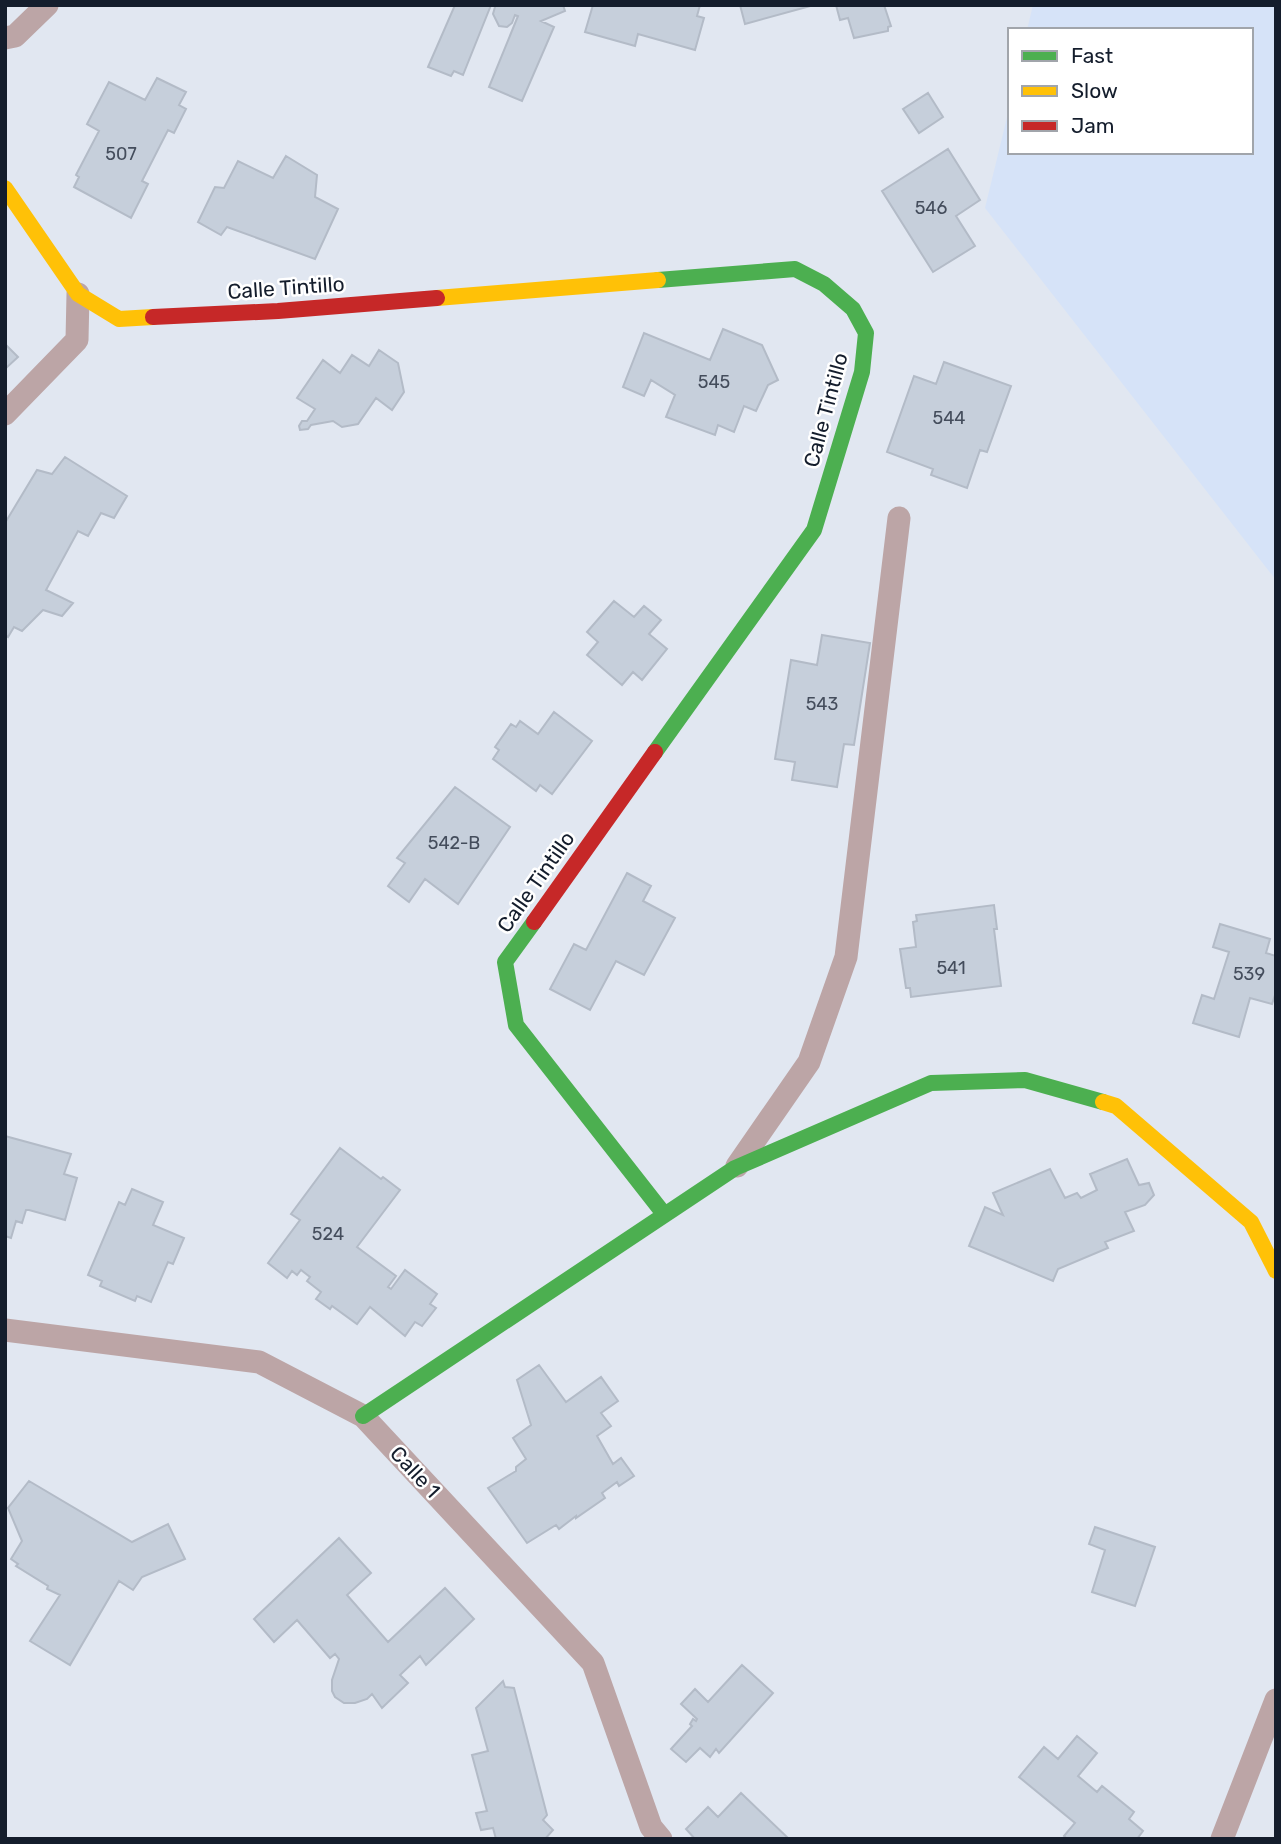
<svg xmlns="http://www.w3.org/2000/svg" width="1281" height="1844" viewBox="0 0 1281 1844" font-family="Rubik,sans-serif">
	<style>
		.built { fill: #d6e3f8 }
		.building { fill: #c6cfdb; stroke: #b3bbc7; stroke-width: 2 }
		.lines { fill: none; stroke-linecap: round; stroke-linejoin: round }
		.street { stroke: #bca5a6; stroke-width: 23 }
		.fast { stroke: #4caf50; stroke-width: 16 }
		.slow { stroke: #ffc107; stroke-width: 16 }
		.jam { stroke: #c62828; stroke-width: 16 }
		.labels { text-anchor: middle; stroke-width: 5; stroke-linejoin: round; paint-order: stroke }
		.number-label { font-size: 18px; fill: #444d5c }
		.street-label { font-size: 21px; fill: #141d2c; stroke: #fff }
	</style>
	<rect width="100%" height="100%" fill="#e1e7f1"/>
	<path class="built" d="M1033 5H1276V580L985 208 1010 105V152H1251V30H1027Z"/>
	<path class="building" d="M455 5H491L463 75 454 71 451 76 428 67Z
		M492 5H563L565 11 541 21 554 27 522 101 489 87 518 16 515 15 512 23 507 27 499 26 493 14 495 7Z
		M593 5H700L697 16 704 18 695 50 638 34 635 46 585 32Z
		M740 5H814L745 24Z
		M836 5H884L891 26 888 27V31L854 38 848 18 840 20Z
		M157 78 186 92 179 105 186 109 174 133 168 130 142 181 148 184 131 218 74 187 79 177 76 175 99 131 87 124 109 82 145 100Z
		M928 93 943 117 919 133 903 109Z
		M948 149 980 200 956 216 975 246 933 272 882 191Z
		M286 156 317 175 315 197 338 209 315 259 227 227 221 235 198 222 215 187 224 188 238 161 273 178Z
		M723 329 762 345 778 380 768 385 756 411 744 406 734 432 718 425 715 435 666 417 675 395 651 380 644 396 623 387 644 333 710 360Z
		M5 344 18 357 5 369Z
		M379 350 398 363 404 392 392 410 376 398 358 424 342 427 333 421 311 425 308 429 300 430 299 426 302 421H307L315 409 297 398 323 360 340 373 352 355 369 366Z
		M944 362 1011 386 987 452 980 450 967 488 931 475 933 469 887 452 914 376 936 384Z
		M65 457 127 496 114 518 101 513 88 536 78 531 46 590 73 603 62 616 43 610 22 631 14 627 8 637 5 635V523L37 470 52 474Z
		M614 601 634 617 644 606 661 620 649 634 667 649 642 680 633 672 622 685 587 655 598 642 587 632Z
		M822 635 870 643 854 745 844 744 837 787 792 780 795 762 775 759 791 660 817 665Z
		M554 712 592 741 552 794 540 785 536 791 493 759 499 750 495 747 511 724 516 727 520 721 538 734Z
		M455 787 510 827 458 904 425 879 409 902 388 886 405 863 397 858Z
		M627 873 651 886 643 901 675 918 644 975 616 961 590 1010 550 989 574 944 586 950Z
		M994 905 997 929H994L1001 986 911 997 910 988H906L900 949 916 947 913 922 917 921 916 915Z
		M1220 924 1270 939 1266 953 1276 956V992L1272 1004 1250 998 1239 1037 1193 1023 1202 995 1214 999 1229 952 1213 947Z
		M5 1136 71 1154 64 1174 77 1178 65 1220 29 1210H26L22 1223 16 1221 11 1238 5 1236Z
		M340 1148 381 1179 383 1177 400 1190 357 1247 396 1276 388 1287 391 1289 405 1270 437 1294 430 1304 436 1308 422 1326 415 1322 405 1336 370 1307 357 1324 332 1306 330 1309 316 1299 321 1292 307 1281 310 1277 301 1270 297 1275 292 1271 287 1278 268 1263 300 1220 291 1214Z
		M1127 1159 1139 1185 1149 1183 1154 1195 1145 1205 1125 1212 1134 1231 1105 1242 1108 1248 1058 1269 1053 1281 969 1246 985 1207 1003 1215 993 1193 1050 1169 1065 1198 1077 1193 1081 1198 1097 1190 1090 1174Z
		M132 1189 163 1202 153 1225 184 1238 173 1264 168 1262 151 1302 137 1296 135 1301 100 1286 102 1281 88 1275 119 1202 125 1205Z
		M539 1365 566 1402 601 1377 618 1401 601 1413 611 1426 597 1436 613 1464 621 1458 634 1476 619 1486 617 1482 602 1493 605 1498 576 1518V1516L559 1529 556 1525 527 1543 488 1488 516 1471V1467L526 1459 513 1438 531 1425 517 1380Z
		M29 1481 132 1542 168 1524 185 1559 142 1577 133 1590 119 1581 70 1665 30 1641 60 1595 47 1589 48 1586 16 1566 18 1564 11 1559 22 1541 8 1508Z
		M1095 1527 1155 1547 1135 1606 1092 1592 1105 1550 1089 1544Z
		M339 1538 371 1573 347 1595 388 1642 445 1588 474 1619 426 1665 420 1656 400 1675 408 1683 382 1708 372 1694 367 1699 355 1703H344L335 1697 332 1691V1680L339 1659 335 1654 330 1658 297 1620 274 1642 254 1619Z
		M742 1665 773 1693 719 1753 716 1749 710 1757 700 1748 686 1762 671 1749 692 1726 690 1724 693 1719 696 1721 697 1719 681 1704 695 1689 708 1702Z
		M503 1681 505 1687 514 1688 547 1815 543 1820 553 1830 545 1839H496L493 1828 481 1830 476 1813 487 1811 472 1755 488 1751 476 1708Z
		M1077 1736 1097 1753 1078 1776 1097 1792 1102 1786 1134 1812 1129 1819 1143 1831 1137 1839H1067L1064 1836 1075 1823 1019 1777 1044 1747 1058 1759Z
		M741 1793 789 1839H695L686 1829 708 1807 718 1817Z"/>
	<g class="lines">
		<path class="street" d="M5 38 15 36 47 5
			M5 414 77 340 78 294
			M737 1166 809 1062 846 957 899 518
			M5 1330 259 1362 363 1416 593 1663 651 1827 661 1839
			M1222 1839 1276 1700"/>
		<path class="fast" d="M655 752 814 530 862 372 866 333 853 309 824 284 795 269 658 280
			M534 922 505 962 516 1025 664 1214
			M363 1416 735 1168 931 1083 1025 1080 1103 1102"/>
		<path class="slow" d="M5 188 78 294 119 319 153 317
			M437 298 658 280
			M1103 1102 1116 1106 1251 1222 1276 1271"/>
		<path class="jam" d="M153 317 278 311 437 298
			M534 922 655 752"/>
	</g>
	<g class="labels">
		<g class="number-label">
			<text x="121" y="160">507</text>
			<text x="931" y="214">546</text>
			<text x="714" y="388">545</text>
			<text x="949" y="424">544</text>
			<text x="822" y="710">543</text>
			<text x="454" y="849">542-B</text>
			<text x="951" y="974">541</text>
			<text x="1249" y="980">539</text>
			<text x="328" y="1240">524</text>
		</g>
		<g class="street-label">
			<text transform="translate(286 288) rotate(-4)" y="7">Calle Tintillo</text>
			<text transform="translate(826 410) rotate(-75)" y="7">Calle Tintillo</text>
			<text transform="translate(536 882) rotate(-55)" y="7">Calle Tintillo</text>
			<text transform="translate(415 1472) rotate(47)" y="7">Calle 1</text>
		</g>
	</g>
	<rect width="1281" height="1844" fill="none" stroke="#141d2c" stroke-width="14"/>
	<rect x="1008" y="28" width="245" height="126" fill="#ffffff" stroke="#a1a5ab" stroke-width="2"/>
	<rect x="1022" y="51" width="35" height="10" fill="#4caf50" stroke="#a1a5ab" stroke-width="2"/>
	<text x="1071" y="63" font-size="21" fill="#141d2c">Fast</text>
	<rect x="1022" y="86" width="35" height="10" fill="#ffc107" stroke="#a1a5ab" stroke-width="2"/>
	<text x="1071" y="98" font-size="21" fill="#141d2c">Slow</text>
	<rect x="1022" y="121" width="35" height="10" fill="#c62828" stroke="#a1a5ab" stroke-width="2"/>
	<text x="1071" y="133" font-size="21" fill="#141d2c">Jam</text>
</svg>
